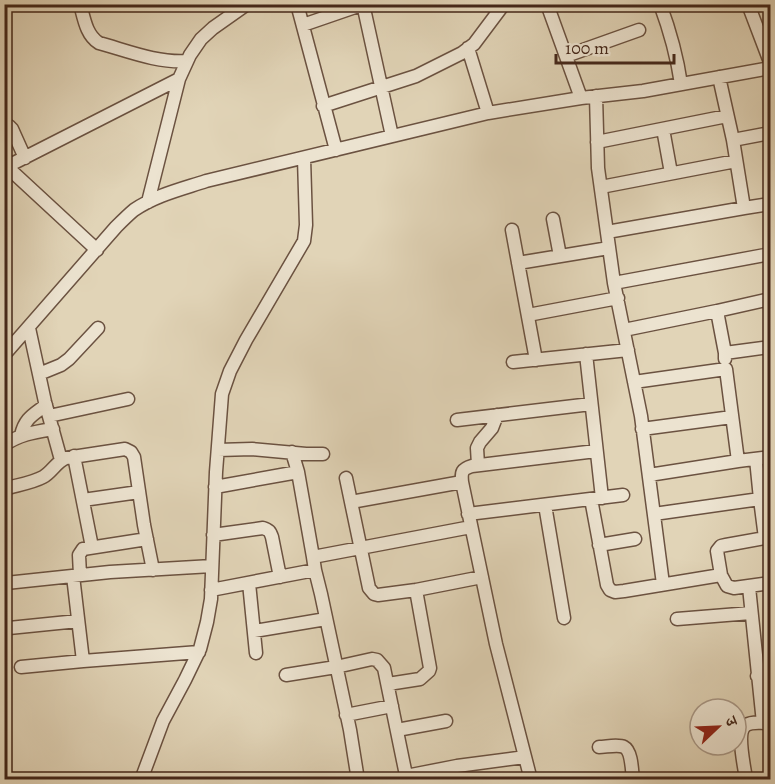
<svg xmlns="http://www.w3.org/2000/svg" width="775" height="784" viewBox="0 0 775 784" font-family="Alegreya,'Noto Serif Devanagari',serif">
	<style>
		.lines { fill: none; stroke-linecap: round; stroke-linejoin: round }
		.minor-casing { stroke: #6b5241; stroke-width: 15 }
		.minor { stroke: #ece3d0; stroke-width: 12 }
	</style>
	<rect width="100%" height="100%" fill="#e1d4b7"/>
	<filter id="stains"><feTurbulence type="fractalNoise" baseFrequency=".00333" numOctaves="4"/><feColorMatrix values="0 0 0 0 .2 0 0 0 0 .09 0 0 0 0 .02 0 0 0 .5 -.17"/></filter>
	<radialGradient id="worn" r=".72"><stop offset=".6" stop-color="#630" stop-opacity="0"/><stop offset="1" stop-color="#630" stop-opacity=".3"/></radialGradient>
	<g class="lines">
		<defs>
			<path id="minor" d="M80 4C84 18 86 35 99 43 128 51 157 63 187 61
				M297 4 336 150
				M363 4 392 136
				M547 4 581 98
				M660 4C670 31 677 56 681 84
				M748 4 770 62
				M303 25 364 4
				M468 48 488 113
				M566 56 639 30
				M719 77 733 140 770 133
				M596 96 598 168 614 283 641 416 663 584
				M323 106 416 76 462 53 474 44 504 4
				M4 125 9 126 12 129 25 158
				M663 129 671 173
				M733 140 744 208 770 204
				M597 142 727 116
				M4 164 97 250
				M4 168 179 79
				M601 187 736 161
				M148 202 179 79 190 55 201 39 213 28 247 4
				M553 219 560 256
				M512 230 536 360
				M607 232 744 208
				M518 263 609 248
				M614 283 765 255 770 253
				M528 315 618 298
				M29 328 45 402 61 460
				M624 330 717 311
				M725 353 717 311 770 299
				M586 354 602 498
				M4 355 116 227C122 221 128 215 134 210 156 195 182 189 206 181L488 113 581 98 643 91 770 68
				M725 359V353L770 347
				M513 362 628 350
				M39 374 61 365 69 359 98 328
				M634 382 726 369 738 461
				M49 416 128 399
				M457 420 591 404
				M642 429 732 417
				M21 435C25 418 33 415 46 405
				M4 445C20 434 35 432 53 429
				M218 450 252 449 306 454H323
				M292 452 298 472 313 557
				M74 456 92 547
				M478 465 477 448 480 442 492 428 497 415
				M649 475 738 461 770 457
				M346 478 369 588 374 594 378 595 416 590 482 577
				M215 487 298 472
				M4 489C17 485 32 483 43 477 52 472 56 462 66 458L125 449 131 452 134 457 144 525 153 570
				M591 499 607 585 610 590 615 592 624 591 721 575
				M760 499 765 538
				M83 500 139 492
				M351 502 462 482
				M545 505 564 618
				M468 514 623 495
				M654 514 760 499 756 459
				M213 535 263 528C269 530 270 531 272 537L280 577
				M770 537 726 545 721 546 717 551 721 575 727 586 734 588 770 583
				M599 545 635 539
				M315 570 313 557 471 527
				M80 575 79 555 83 549 147 539
				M73 576 83 661
				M6 583 110 572 212 566
				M249 583 256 653
				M749 587 763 723
				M211 590 315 570 321 594 350 730 358 780
				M677 619 751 613
				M9 628 78 621
				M254 631 326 619
				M21 667 83 661 199 652
				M286 675 336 667 372 659 377 660 384 668 407 780
				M757 676H770
				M388 684 420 679 429 671 430 668 416 590
				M346 715 392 706
				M397 730 446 721
				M599 747C606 747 618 744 624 747 632 751 632 772 633 780
				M406 776 457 766 525 757
				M141 780 163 721 185 680 200 649 207 622 211 599 216 472 222 394 230 371 246 340 304 241 306 225 304 158
				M531 780 496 644 462 482C461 472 462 469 472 466L596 451
				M746 780C745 768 736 734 745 726 750 721 763 723 769 723"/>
		</defs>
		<use href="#minor" class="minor-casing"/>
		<use href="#minor" class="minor"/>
	</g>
	<rect width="775" height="784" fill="none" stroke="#e1d4b7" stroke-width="24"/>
	<rect x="6" y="6" width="763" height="772" fill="none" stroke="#44271a" stroke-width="3"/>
	<rect x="12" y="12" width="751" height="760" fill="none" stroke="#44271a" stroke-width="1.5"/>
	<g transform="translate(718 727) rotate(67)"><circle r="28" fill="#ece3d0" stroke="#a99887" stroke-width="1.5"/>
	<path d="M0-4.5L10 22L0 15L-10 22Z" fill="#8f2418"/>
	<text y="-9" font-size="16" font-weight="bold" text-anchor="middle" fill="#44271a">उ</text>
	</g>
	<path d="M556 54v9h118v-9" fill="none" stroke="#44271a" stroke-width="3"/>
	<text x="565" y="54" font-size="18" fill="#44271a" stroke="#ece3d0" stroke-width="4.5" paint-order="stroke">100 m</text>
	<rect width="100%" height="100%" filter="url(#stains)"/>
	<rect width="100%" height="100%" fill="url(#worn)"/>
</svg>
